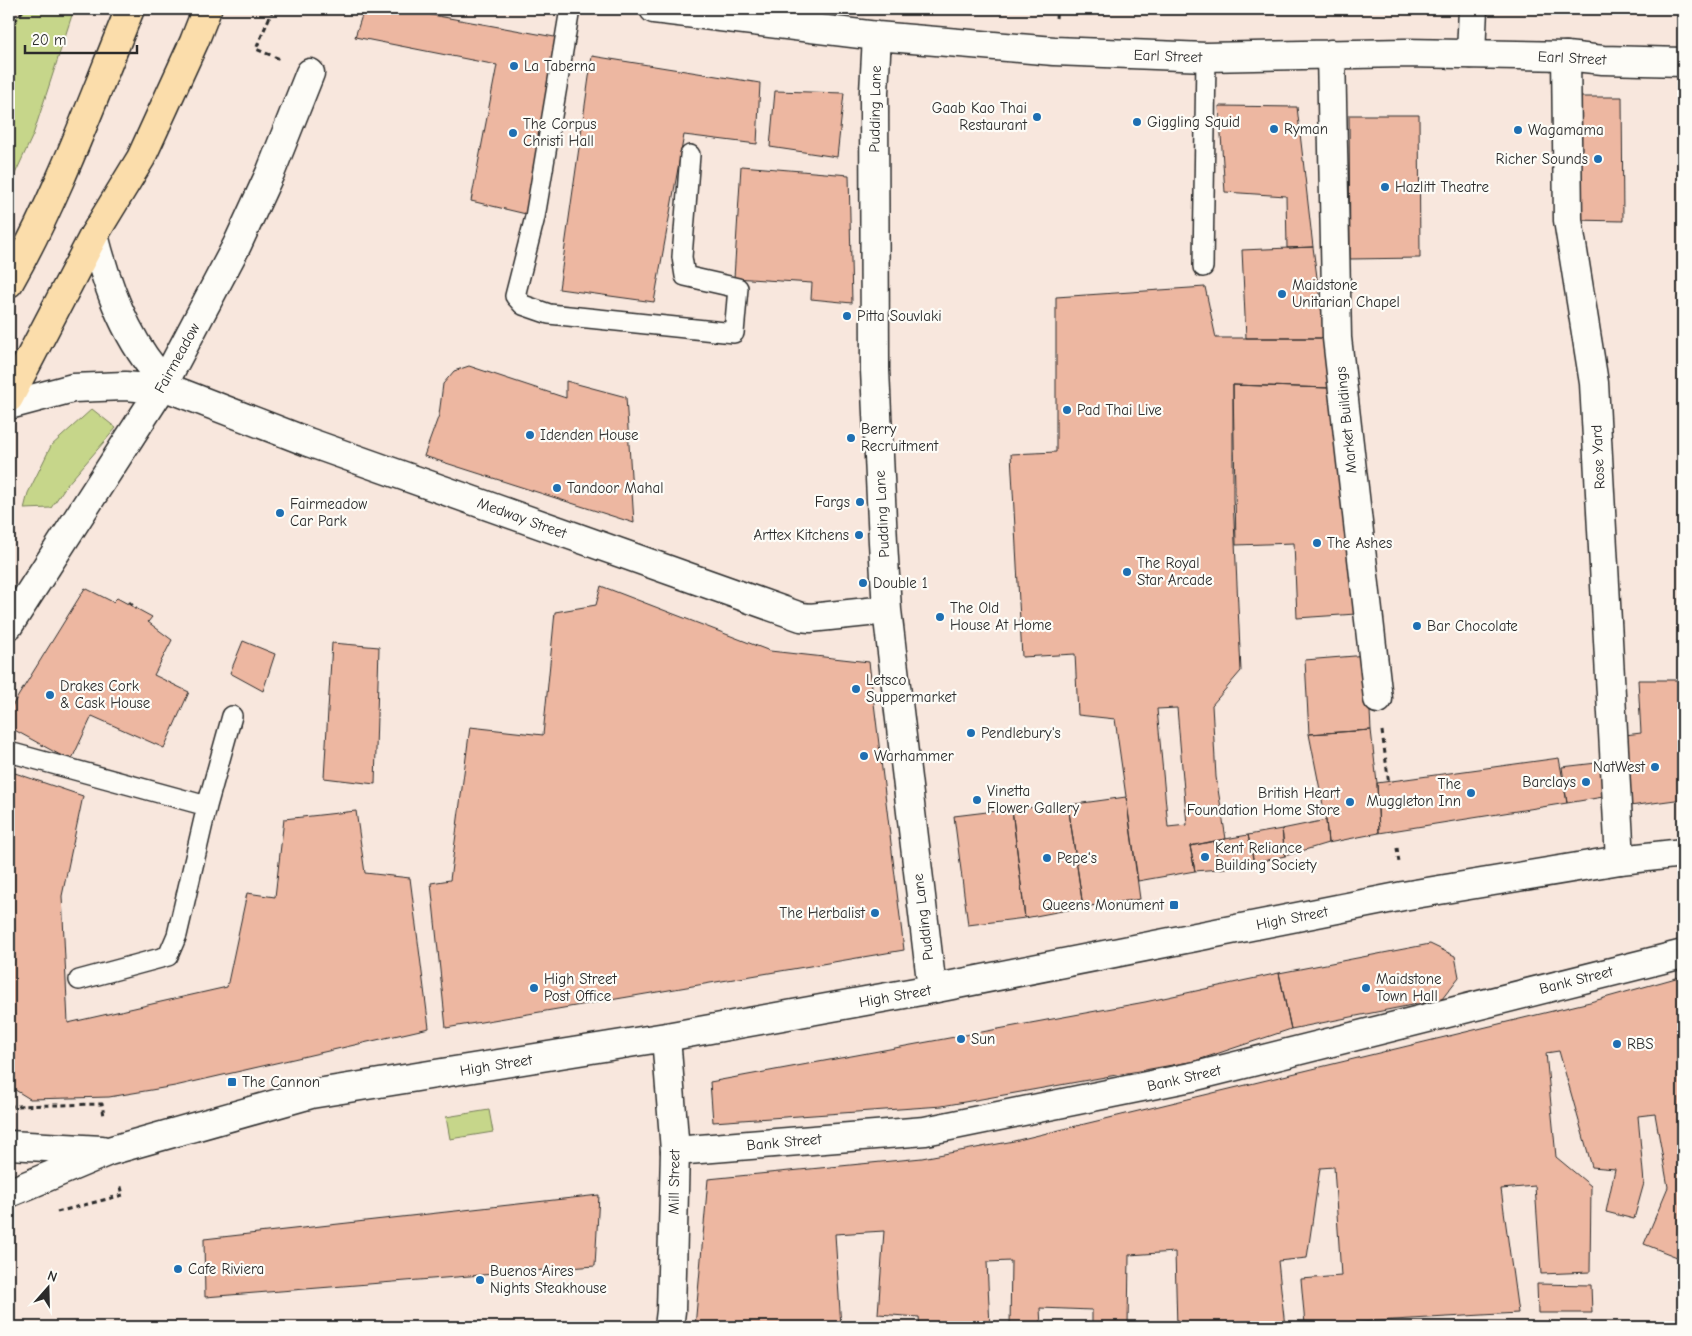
<svg xmlns="http://www.w3.org/2000/svg" width="1692" height="1336" viewBox="0 0 1692 1336" font-family="'Comic Neue',sans-serif">
	<style>
		.green { fill: #c6d68a; stroke: #78805a }
		.building { fill: #edb7a1; stroke: #2b2b2b; fill-rule: evenodd }
		.lines { fill: none; stroke-linecap: round; stroke-linejoin: round }
		.service-casing { stroke: #2b2b2b; stroke-width: 22 }
		.pedestrian-casing { stroke: #2b2b2b; stroke-width: 31 }
		.minor-casing { stroke: #2b2b2b; stroke-width: 31 }
		.trunk-casing { stroke: #2b2b2b; stroke-width: 31 }
		.path { stroke: #2b2b2b; stroke-width: 3; stroke-dasharray: 5 4; stroke-linecap: butt }
		.service { stroke: #fdfcf7; stroke-width: 19 }
		.pedestrian { stroke: #fdfcf7; stroke-width: 28 }
		.minor { stroke: #fdfcf7; stroke-width: 28 }
		.trunk { stroke: #fbddab; stroke-width: 28 }
		.poi-dot { fill: #1f6fb2; stroke: #fdfcf7; stroke-width: 2 }
		.labels { text-anchor: middle; stroke-width: 4.5; stroke-linejoin: round; paint-order: stroke }
		.street-label { font-size: 15px; fill: #2b2b2b; stroke: #fdfcf7 }
		.poi-label { font-size: 15px; fill: #2b2b2b; stroke: #fdfcf7; text-anchor: start }
	</style>
	<rect width="100%" height="100%" fill="#f8e7dd"/>
	<filter id="ink" filterUnits="userSpaceOnUse"><feTurbulence type="fractalNoise" baseFrequency=".02" numOctaves="2"/><feDisplacementMap in="SourceGraphic" scale="10" xChannelSelector="R" yChannelSelector="G"/><feConvolveMatrix kernelMatrix="1 2 1 2 8 2 1 2 1" color-interpolation-filters="sRGB"/></filter>
	<g filter="url(#ink)">
		<path class="green" d="M23 9H74L33 135 9 187V28Z
			M92 409 116 428 66 486 51 508 24 509 28 493 51 446Z
			M489 1110 493 1132 450 1139 446 1117Z"/>
		<path class="building" d="M364 9H399L560 38 526 214 471 201 497 65 355 37Z
			M592 56 760 83 757 144 684 135 654 302 559 289Z
			M775 91 844 93 837 157 770 147Z
			M1573 97H1622L1623 221 1573 220Z
			M1219 106 1297 107 1313 247 1287 248 1286 196 1225 192Z
			M1349 115H1419L1420 258 1350 259Z
			M741 166 849 175 852 303 811 299 812 283 734 278Z
			M1313 247 1325 338H1246L1242 250Z
			M1205 287 1216 338H1325L1330 388 1233 385V498L1241 671 1212 705 1216 777 1226 839 1190 846 1195 871 1138 881 1115 719 1078 715 1075 654 1022 657 1011 454 1056 452V297ZM1177 708 1187 825 1168 827 1157 709Z
			M469 366 566 398V381L626 397 634 523 424 456 439 415 443 384 454 371Z
			M1233 385 1330 388 1356 614 1297 618 1294 543 1236 545Z
			M601 586 770 651 869 662 904 950 446 1028 431 883 450 880 470 727 543 735 555 612 596 605Z
			M85 588 113 602 117 598 152 617 148 622 172 640 154 675 189 692 164 748 92 716 71 761 9 727V711Z
			M243 641 275 654 263 691 230 673Z
			M332 643 379 647 375 784 324 778Z
			M1367 655 1371 730 1309 734 1305 660Z
			M1638 680H1683V799L1630 806 1625 735 1641 733Z
			M1371 730 1377 783 1379 833 1328 843 1326 820 1309 734Z
			M1559 758 1567 803 1379 833 1377 783Z
			M1605 762 1609 796 1567 803 1562 767Z
			M9 771 83 796 62 896 68 1023 227 987 247 893 275 897 284 819 356 811 365 873 410 878 429 1028 175 1086 109 1097 30 1099 12 1088 9 1082Z
			M1126 797 1140 899 1083 907 1068 805Z
			M1068 805 1083 907 1025 918 1012 809Z
			M1012 809 1025 918 968 925 954 816Z
			M1326 820 1328 843 1285 856 1282 829Z
			M1282 829 1285 856 1254 863 1248 835Z
			M1248 835 1254 863 1219 869 1214 841Z
			M1214 841 1219 869 1195 871 1190 846Z
			M1430 944 1455 956 1459 977 1442 999 1291 1029 1279 973Z
			M1279 973 1291 1029 1195 1061 942 1106 713 1122 710 1082 1145 1002Z
			M1683 976V1245L1677 1257 1644 1244 1668 1187 1655 1114 1638 1116 1644 1183 1634 1219 1606 1212 1615 1169 1592 1167 1559 1051 1546 1053 1556 1157 1591 1186 1590 1272 1541 1274 1535 1186 1501 1189 1518 1313 1305 1325 1301 1279 1341 1276 1334 1167 1320 1168 1307 1258 1278 1261 1285 1327H1177L1175 1252 1129 1255 1128 1327H1092V1310L1040 1308 1041 1327H1010L1011 1261 987 1262 990 1327H920L919 1317 878 1314 884 1231 835 1234 841 1327H695L708 1179 922 1158 1014 1141 1590 1002Z
			M599 1195 595 1266 205 1297 204 1239Z
			M1537 1284 1591 1285 1592 1313H1538Z"/>
		<g class="lines">
			<defs>
				<path id="service" d="M570 9 535 217 515 296 523 305 549 314 734 333 738 288 685 276 682 257 690 155
					M1203 267 1206 57
					M9 752 207 806 232 716
					M79 980 168 956 177 935 207 806"/>
				<path id="pedestrian" d="M1471 54 1473 9
					M1620 860 1594 383 1568 220 1566 56 1603 60 1683 62
					M675 1151 925 1131 1196 1076 1683 954"/>
				<path id="minor" d="M654 9 877 36 1054 51 1206 57 1405 53 1566 56
					M877 36 874 92 875 370 883 542 887 610 932 989
					M1331 54 1337 338 1378 699
					M94 235C107 287 127 343 165 382
					M163 386 308 442 801 617 810 618 887 610
					M9 405 73 388 125 386 161 389
					M9 625 161 389 237 245 271 171 310 73
					M666 1037 675 1151 671 1311 669 1327
					M9 1145 102 1150
					M9 1193 109 1151 311 1094 666 1037 932 989 1403 896 1620 860 1683 853"/>
				<path id="trunk" d="M9 283C58 196 92 101 130 9
					M9 398 94 235 141 158 194 42 207 9"/>
			</defs>
			<use href="#service" class="service-casing"/>
			<use href="#pedestrian" class="pedestrian-casing"/>
			<use href="#minor" class="minor-casing"/>
			<use href="#trunk" class="trunk-casing"/>
			<path class="path" d="M273 9 256 49 280 59
				M1056 18 1057 9
				M9 29 24 9
				M129 602 136 609
				M1382 731 1389 785
				M1397 848 1399 863
				M9 1104 12 1106 102 1104 104 1116
				M57 1212 123 1195 120 1183"/>
			<use href="#service" class="service"/>
			<use href="#pedestrian" class="pedestrian"/>
			<use href="#minor" class="minor"/>
			<use href="#trunk" class="trunk"/>
		</g>
	</g>
	<g class="poi-dot">
		<circle cx="514" cy="66" r="5"/>
		<circle cx="1037" cy="117" r="5"/>
		<circle cx="1137" cy="122" r="5"/>
		<circle cx="1274" cy="129" r="5"/>
		<circle cx="1518" cy="130" r="5"/>
		<circle cx="513" cy="133" r="5"/>
		<circle cx="1598" cy="159" r="5"/>
		<circle cx="1385" cy="187" r="5"/>
		<circle cx="1282" cy="294" r="5"/>
		<circle cx="847" cy="316" r="5"/>
		<circle cx="1067" cy="410" r="5"/>
		<circle cx="530" cy="435" r="5"/>
		<circle cx="851" cy="438" r="5"/>
		<circle cx="557" cy="488" r="5"/>
		<circle cx="860" cy="502" r="5"/>
		<circle cx="280" cy="513" r="5"/>
		<circle cx="859" cy="535" r="5"/>
		<circle cx="1317" cy="543" r="5"/>
		<circle cx="1127" cy="572" r="5"/>
		<circle cx="863" cy="583" r="5"/>
		<circle cx="940" cy="617" r="5"/>
		<circle cx="1417" cy="626" r="5"/>
		<circle cx="856" cy="689" r="5"/>
		<circle cx="50" cy="695" r="5"/>
		<circle cx="971" cy="733" r="5"/>
		<circle cx="864" cy="756" r="5"/>
		<circle cx="1655" cy="767" r="5"/>
		<circle cx="1586" cy="782" r="5"/>
		<circle cx="1471" cy="793" r="5"/>
		<circle cx="977" cy="800" r="5"/>
		<circle cx="1350" cy="802" r="5"/>
		<circle cx="1205" cy="857" r="5"/>
		<circle cx="1047" cy="858" r="5"/>
		<rect x="1169" y="900" width="10" height="10" rx="2.5"/>
		<circle cx="875" cy="913" r="5"/>
		<circle cx="534" cy="988" r="5"/>
		<circle cx="1366" cy="988" r="5"/>
		<circle cx="961" cy="1039" r="5"/>
		<circle cx="1617" cy="1044" r="5"/>
		<rect x="227" y="1077" width="10" height="10" rx="2.5"/>
		<circle cx="178" cy="1269" r="5"/>
		<circle cx="480" cy="1280" r="5"/>
	</g>
	<g class="labels">
		<g class="street-label">
			<text transform="translate(1168 56) rotate(2)" y="5">Earl Street</text>
			<text transform="translate(1572 58) rotate(3)" y="5">Earl Street</text>
			<text transform="translate(875 109) rotate(-89)" y="5">Pudding Lane</text>
			<text transform="translate(177 358) rotate(-61)" y="5">Fairmeadow</text>
			<text transform="translate(1346 420) rotate(-96)" y="5">Market Buildings</text>
			<text transform="translate(1598 457) rotate(-93)" y="5">Rose Yard</text>
			<text transform="translate(882 514) rotate(-93)" y="5">Pudding Lane</text>
			<text transform="translate(522 518) rotate(20)" y="5">Medway Street</text>
			<text transform="translate(923 917) rotate(-97)" y="5">Pudding Lane</text>
			<text transform="translate(1292 918) rotate(-11)" y="5">High Street</text>
			<text transform="translate(1576 980) rotate(-14)" y="5">Bank Street</text>
			<text transform="translate(895 996) rotate(-10)" y="5">High Street</text>
			<text transform="translate(496 1065) rotate(-9)" y="5">High Street</text>
			<text transform="translate(1184 1078) rotate(-13)" y="5">Bank Street</text>
			<text transform="translate(784 1142) rotate(-5)" y="5">Bank Street</text>
			<text transform="translate(674 1182) rotate(-89)" y="5">Mill Street</text>
		</g>
		<g class="poi-label">
			<text x="524" y="71">La Taberna</text>
			<text x="1027" y="113" text-anchor="end">Gaab Kao Thai<tspan x="1027" dy="17">Restaurant</tspan></text>
			<text x="1147" y="127">Giggling Squid</text>
			<text x="523" y="129">The Corpus<tspan x="523" dy="17">Christi Hall</tspan></text>
			<text x="1284" y="134">Ryman</text>
			<text x="1528" y="135">Wagamama</text>
			<text x="1588" y="164" text-anchor="end">Richer Sounds</text>
			<text x="1395" y="192">Hazlitt Theatre</text>
			<text x="1292" y="290">Maidstone<tspan x="1292" dy="17">Unitarian Chapel</tspan></text>
			<text x="857" y="321">Pitta Souvlaki</text>
			<text x="1077" y="415">Pad Thai Live</text>
			<text x="861" y="434">Berry<tspan x="861" dy="17">Recruitment</tspan></text>
			<text x="540" y="440">Idenden House</text>
			<text x="567" y="493">Tandoor Mahal</text>
			<text x="850" y="507" text-anchor="end">Fargs</text>
			<text x="290" y="509">Fairmeadow<tspan x="290" dy="17">Car Park</tspan></text>
			<text x="849" y="540" text-anchor="end">Arttex Kitchens</text>
			<text x="1327" y="548">The Ashes</text>
			<text x="1137" y="568">The Royal<tspan x="1137" dy="17">Star Arcade</tspan></text>
			<text x="873" y="588">Double 1</text>
			<text x="950" y="613">The Old<tspan x="950" dy="17">House At Home</tspan></text>
			<text x="1427" y="631">Bar Chocolate</text>
			<text x="866" y="685">Letsco<tspan x="866" dy="17">Suppermarket</tspan></text>
			<text x="60" y="691">Drakes Cork<tspan x="60" dy="17">&amp; Cask House</tspan></text>
			<text x="981" y="738">Pendlebury's</text>
			<text x="874" y="761">Warhammer</text>
			<text x="1645" y="772" text-anchor="end">NatWest</text>
			<text x="1576" y="787" text-anchor="end">Barclays</text>
			<text x="1461" y="789" text-anchor="end">The<tspan x="1461" dy="17">Muggleton Inn</tspan></text>
			<text x="987" y="796">Vinetta<tspan x="987" dy="17">Flower Gallery</tspan></text>
			<text x="1340" y="798" text-anchor="end">British Heart<tspan x="1340" dy="17">Foundation Home Store</tspan></text>
			<text x="1215" y="853">Kent Reliance<tspan x="1215" dy="17">Building Society</tspan></text>
			<text x="1057" y="863">Pepe's</text>
			<text x="1164" y="910" text-anchor="end">Queens Monument</text>
			<text x="865" y="918" text-anchor="end">The Herbalist</text>
			<text x="544" y="984">High Street<tspan x="544" dy="17">Post Office</tspan></text>
			<text x="1376" y="984">Maidstone<tspan x="1376" dy="17">Town Hall</tspan></text>
			<text x="971" y="1044">Sun</text>
			<text x="1627" y="1049">RBS</text>
			<text x="242" y="1087">The Cannon</text>
			<text x="188" y="1274">Cafe Riviera</text>
			<text x="490" y="1276">Buenos Aires<tspan x="490" dy="17">Nights Steakhouse</tspan></text>
		</g>
	</g>
	<rect width="1692" height="1336" fill="none" stroke="#fdfcf7" stroke-width="30"/>
	<rect x="15" y="15" width="1662" height="1306" fill="none" stroke="#2b2b2b" stroke-width="2" filter="url(#ink)"/>
	<g transform="translate(48 1288) rotate(20)" stroke="#fdfcf7" stroke-width="4" paint-order="stroke">
	<path d="M0-4L9 19L0 12L-9 19Z" fill="#2b2b2b"/>
	<text y="-8" font-size="14" font-weight="bold" text-anchor="middle" fill="#2b2b2b">N</text>
	</g>
	<path d="M25 45v8h112v-8" fill="none" stroke="#2b2b2b" stroke-width="2.5"/>
	<text x="32" y="45" font-size="15" fill="#2b2b2b" stroke="#fdfcf7" stroke-width="4" paint-order="stroke">20 m</text>
</svg>
